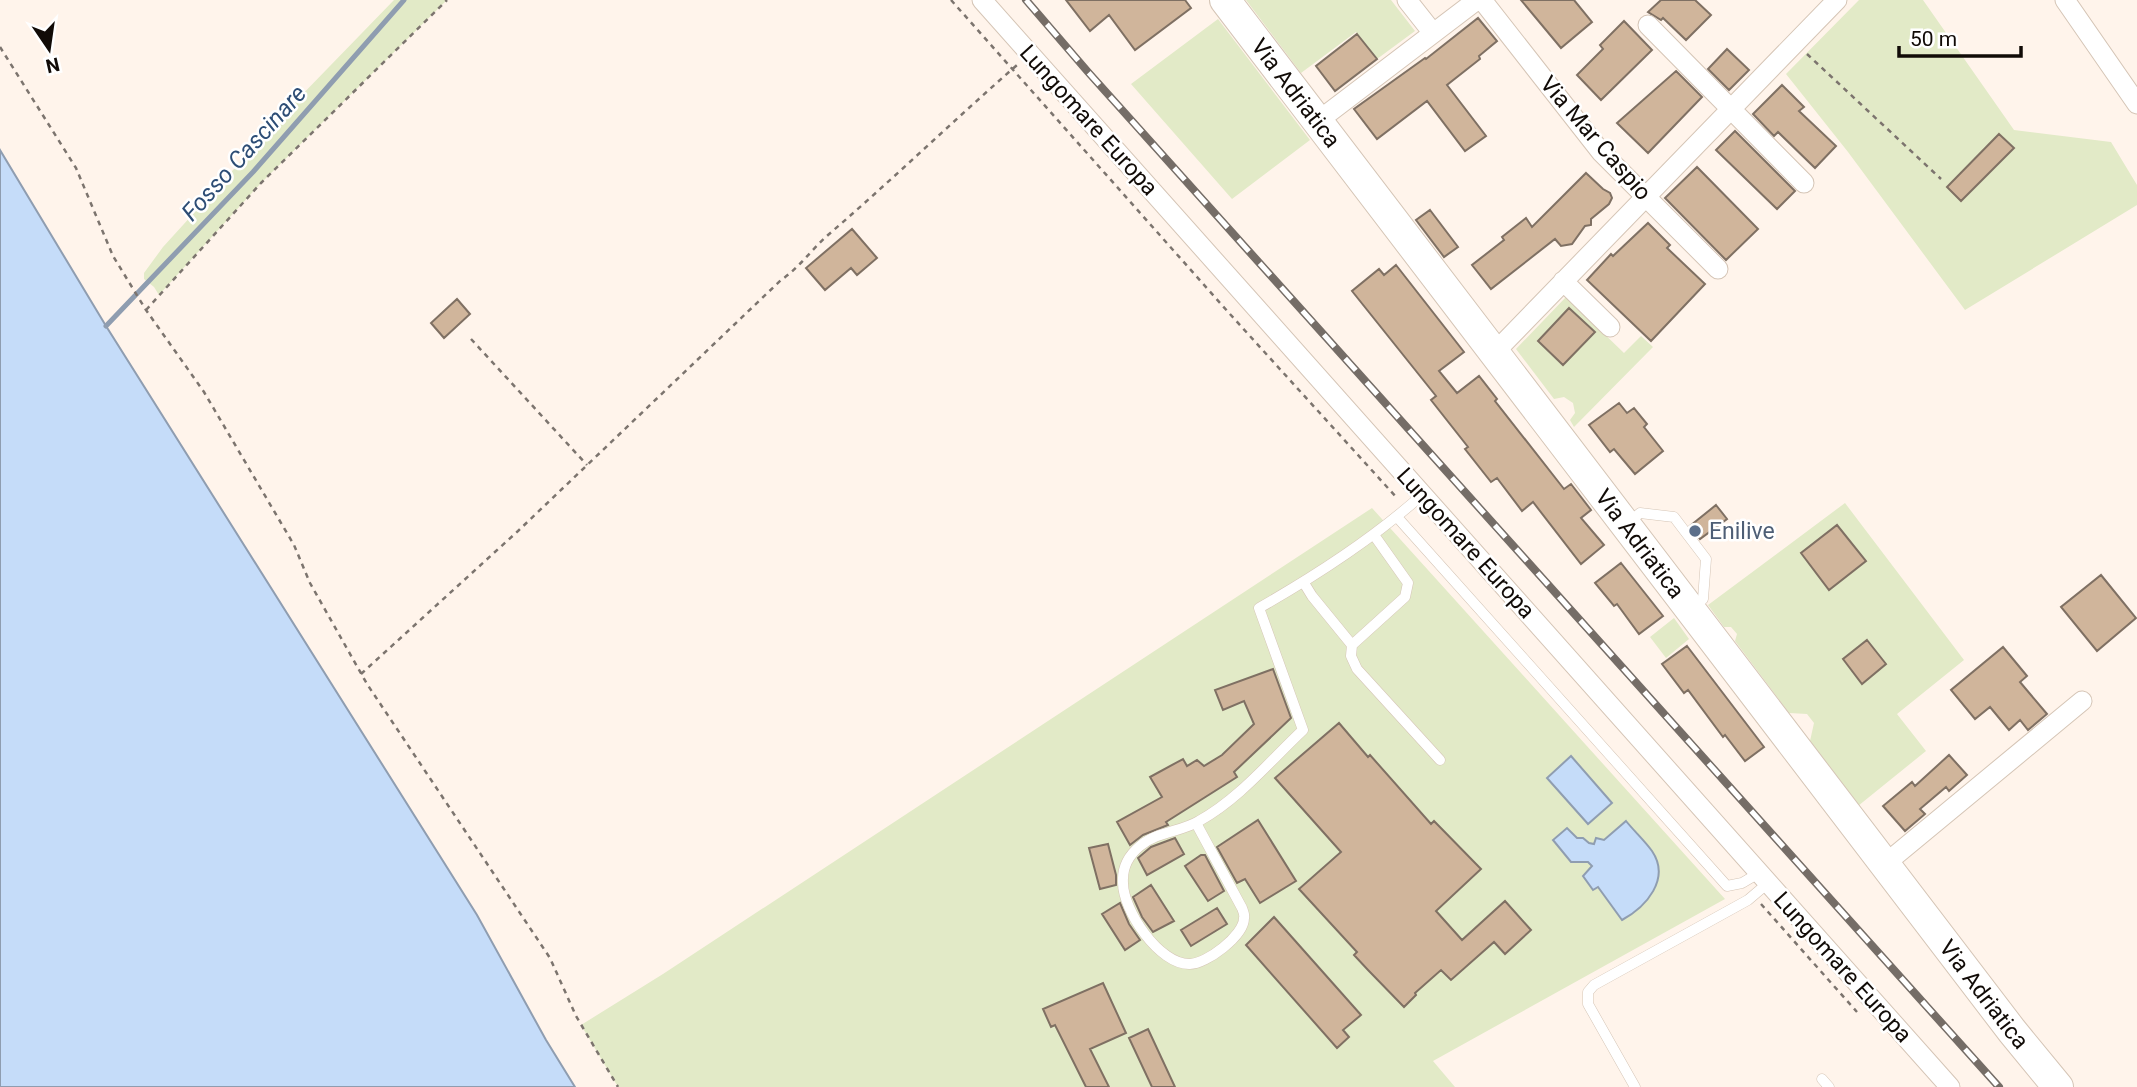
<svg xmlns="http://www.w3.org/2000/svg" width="2137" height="1087" viewBox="0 0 2137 1087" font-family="Roboto,sans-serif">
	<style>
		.green { fill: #e2eac7; fill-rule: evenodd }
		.water { fill: #c5dcf9; stroke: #8f9db0; stroke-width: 2 }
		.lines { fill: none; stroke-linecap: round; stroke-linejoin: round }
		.stream { stroke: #8f9db0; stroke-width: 5 }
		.building { fill: #d0b59b; stroke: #7f7063; stroke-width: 2 }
		.lane-casing { stroke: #d5c5b6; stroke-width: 11 }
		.street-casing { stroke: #d5c5b6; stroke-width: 21 }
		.primary-casing { stroke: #d5c5b6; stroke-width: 32 }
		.path { stroke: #7c746e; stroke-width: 2.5; stroke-dasharray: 5 5; stroke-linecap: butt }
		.lane { stroke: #fff; stroke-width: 10 }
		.street { stroke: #fff; stroke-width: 19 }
		.primary { stroke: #fff; stroke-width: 30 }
		.rail-casing { stroke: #756d67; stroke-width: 8 }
		.rail { stroke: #fff; stroke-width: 5; stroke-dasharray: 16; stroke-linecap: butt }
		.service-dot { fill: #5c6f8a; stroke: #fff; stroke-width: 2.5 }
		.labels { text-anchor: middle; stroke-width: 5; stroke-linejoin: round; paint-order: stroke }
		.street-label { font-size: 23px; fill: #110b07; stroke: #fff }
		.service-label { font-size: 23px; fill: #4e5e75; stroke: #fff; text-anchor: start }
		.water-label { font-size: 24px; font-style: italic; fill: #2d4d75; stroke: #fff }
	</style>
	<rect width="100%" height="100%" fill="#fff4eb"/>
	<path class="green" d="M394 0H447L261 183 159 295 154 287 144 279V273L163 247 295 102Z
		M1246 0H1391L1415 31 1377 59 1356 32 1301 73Z
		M1859 0H1923L2014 130 2111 142 2137 185V205L1965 310 1848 152 1786 74Z
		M1218 19 1310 140 1232 199 1131 84Z
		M1566 297 1624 353 1641 336 1653 347 1574 427 1570 420 1575 413 1573 403 1564 397 1554 399 1516 349ZM1569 308 1595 332 1563 365 1538 341Z
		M1845 503 1964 660 1897 714 1926 751 1858 806 1810 741 1814 723 1807 714 1789 713 1735 641 1737 634 1731 627H1724L1708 605ZM1837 525 1866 561 1829 589 1802 553ZM1867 640 1886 664 1862 683 1843 659Z
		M1372 508 1725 899 1433 1061 1455 1087H618L581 1025 663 974Z
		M1674 618 1689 639 1666 658 1650 637Z"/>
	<path class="water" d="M0 150 106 326 477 915 546 1040 575 1087H0Z
		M1571 756 1612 803 1588 824 1547 778Z
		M1626 821C1634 831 1645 841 1652 851 1671 879 1646 907 1622 920L1598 887 1593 890 1583 876 1592 866 1588 862H1571L1553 840 1567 828 1577 838H1583L1589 843 1594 844 1596 838 1604 840Z"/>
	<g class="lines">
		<path class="stream" d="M106 326 253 172 404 0"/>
	</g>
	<path class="building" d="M1066 0H1185L1191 8 1135 50 1109 15 1090 31Z
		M1521 0H1574L1592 22 1561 48Z
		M1661 0H1695L1711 15 1686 40 1663 18 1661 20 1648 12Z
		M1478 18 1497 41 1479 56 1480 59 1447 85 1486 136 1465 151 1427 101 1377 139 1354 109 1425 58 1426 59Z
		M1624 21 1652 50 1601 100 1577 75 1603 49 1600 45Z
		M1357 34 1377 59 1335 91 1316 66Z
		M1727 49 1749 70 1729 90 1708 69Z
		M1676 71 1702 97 1648 153 1617 123Z
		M1782 85 1804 107 1799 111 1836 146 1815 168 1778 132 1774 136 1753 114Z
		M1735 131 1795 191 1777 209 1716 150Z
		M1999 134 2014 148 1961 201 1947 187Z
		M1697 167 1758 229 1726 260 1665 198Z
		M1586 173 1603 189 1610 193 1612 198 1609 204 1591 219V225L1585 226 1572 244 1561 246 1555 239 1491 289 1472 265 1504 240 1502 237 1526 218 1532 227Z
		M1430 210 1458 247 1444 257 1416 220Z
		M1648 223 1670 245 1667 248 1705 284 1651 341 1587 280 1611 254 1613 256Z
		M852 229 877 258 857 275 851 268 825 290 806 268Z
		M1396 265 1464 352 1439 371 1457 393 1479 376 1497 399 1495 401 1564 489 1571 484 1591 510 1581 518 1604 545 1581 564 1533 502 1522 511 1497 478 1491 482 1465 449 1468 447 1431 400 1436 396 1352 291 1379 269 1384 275Z
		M457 299 470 314 444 338 431 323Z
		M1569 308 1595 332 1563 365 1538 341Z
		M1619 403 1627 413 1634 408 1647 424 1644 427 1663 451 1635 474 1614 449 1610 452 1589 425Z
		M1716 505 1727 519 1700 539 1690 526Z
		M1837 525 1866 561 1829 590 1801 553Z
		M1621 563 1663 616 1639 634 1617 604 1614 606 1595 583Z
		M2101 575 2136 618 2097 651 2061 607Z
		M1867 640 1886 664 1862 684 1843 659Z
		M1687 646 1764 747 1745 761 1725 735 1723 737 1688 690 1684 693 1662 664Z
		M2003 647 2027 676 2020 682 2047 714 2028 730 2020 720 2009 730 1990 707 1975 719 1951 690Z
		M1273 669 1291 718 1234 772 1237 777 1166 822 1168 825 1143 835 1130 845 1117 822 1162 797 1150 777 1183 759 1187 766 1197 760 1204 766 1222 755 1254 724 1244 701 1223 710 1215 690Z
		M1339 723 1368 757 1370 755 1431 824 1434 821 1481 869 1436 911 1462 940 1505 901 1531 930 1505 954 1494 942 1451 980 1441 970 1415 993 1416 995 1404 1007 1368 970 1354 955 1357 952 1299 889 1341 852 1275 778Z
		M1949 755 1967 775 1949 791 1946 787 1920 809 1925 814 1905 831 1883 806 1912 782 1915 786Z
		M1258 820 1296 881 1260 903 1245 879 1237 883 1217 847Z
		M1175 838 1184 854 1147 875 1138 858 1151 847Z
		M1108 844 1116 875V885L1100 889 1089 848Z
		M1201 855H1205L1224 891 1208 901 1185 866Z
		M1151 885 1174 921 1153 932 1142 917 1133 897Z
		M1120 903 1129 924 1140 940 1125 950 1102 914Z
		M1217 908 1227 924 1191 946 1181 930Z
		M1274 917 1361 1015 1343 1030 1349 1037 1337 1048 1246 945Z
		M1103 983 1126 1033 1090 1049 1109 1087H1086L1055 1025 1051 1027 1043 1009Z
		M1148 1029 1175 1087H1152L1129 1038Z"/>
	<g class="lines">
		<defs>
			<path id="lane" d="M1397 517 1727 886 1742 883 1759 873
				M1629 522 1640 513 1674 517 1706 559 1703 599 1694 606
				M1374 535 1408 583 1405 597 1352 645 1351 656 1357 669 1440 760
				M1304 583 1312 596 1352 645
				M1196 823 1242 908C1243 911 1245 915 1244 918 1244 936 1206 964 1190 964 1159 965 1123 910 1123 883 1122 868 1129 855 1140 846 1158 831 1181 832 1199 821 1239 799 1270 761 1303 730L1259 608C1317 575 1373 539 1423 494
				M1822 1079 1829 1087
				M1635 1087 1588 1004V992L1594 985 1748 900 1768 883"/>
			<path id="street" d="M982 0 1950 1087
				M1407 0 1433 33
				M1482 0 1601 152 1718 269
				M2065 0 2137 104
				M1648 25 1804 183
				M1318 121 1477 0
				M1563 281 1610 327
				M1494 353 1837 0
				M1885 864 2082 701"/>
			<g id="primary">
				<path id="s1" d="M1225 0 2012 1031 2058 1087"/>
			</g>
		</defs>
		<use href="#lane" class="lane-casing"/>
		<use href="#street" class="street-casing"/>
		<use href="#primary" class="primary-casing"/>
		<path class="path" d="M951 0 1229 313 1397 498
			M0 47 76 168 113 256 146 310 204 392 294 545 310 583 367 684 550 958 576 1016 618 1087
			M1807 54 1941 179
			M146 310 261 183 447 0
			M471 339 587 465
			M361 674 518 531 781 280C799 268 811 250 828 235 892 180 953 121 1017 65
			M1761 904 1857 1012"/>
		<use href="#lane" class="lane"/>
		<use href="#street" class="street"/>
		<use href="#primary" class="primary"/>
		<defs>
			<path id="rail" d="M1026 0 1088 72 1999 1087"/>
		</defs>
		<use href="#rail" class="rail-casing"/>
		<use href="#rail" class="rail"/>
	</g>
	<circle class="service-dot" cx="1695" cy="531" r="7"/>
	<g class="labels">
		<g class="street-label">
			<text dy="8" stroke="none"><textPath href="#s1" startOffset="117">Via Adriatica</textPath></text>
			<text transform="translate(1089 120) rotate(48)" y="8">Lungomare Europa</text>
			<text transform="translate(1596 138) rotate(49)" y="8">Via Mar Caspio</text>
			<text transform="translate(1466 543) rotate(48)" y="8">Lungomare Europa</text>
			<text dy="8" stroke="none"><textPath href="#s1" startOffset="684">Via Adriatica</textPath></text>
			<text transform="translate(1843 967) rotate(48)" y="8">Lungomare Europa</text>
			<text dy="8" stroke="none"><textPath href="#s1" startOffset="1251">Via Adriatica</textPath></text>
		</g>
		<g class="service-label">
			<text x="1709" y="539">Enilive</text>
		</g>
		<g class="water-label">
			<text transform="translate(244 153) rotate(-48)" y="8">Fosso Cascinare</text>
		</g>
	</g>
	<g transform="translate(49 49) rotate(167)" stroke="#ffffff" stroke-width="5" paint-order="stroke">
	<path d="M0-5L12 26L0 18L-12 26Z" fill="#110b07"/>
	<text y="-10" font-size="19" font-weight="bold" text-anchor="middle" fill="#110b07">N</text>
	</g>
	<path d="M1899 46v10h122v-10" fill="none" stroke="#110b07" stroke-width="3.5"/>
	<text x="1910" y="46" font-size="21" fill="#110b07" stroke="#ffffff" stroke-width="5" paint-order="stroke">50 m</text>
</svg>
